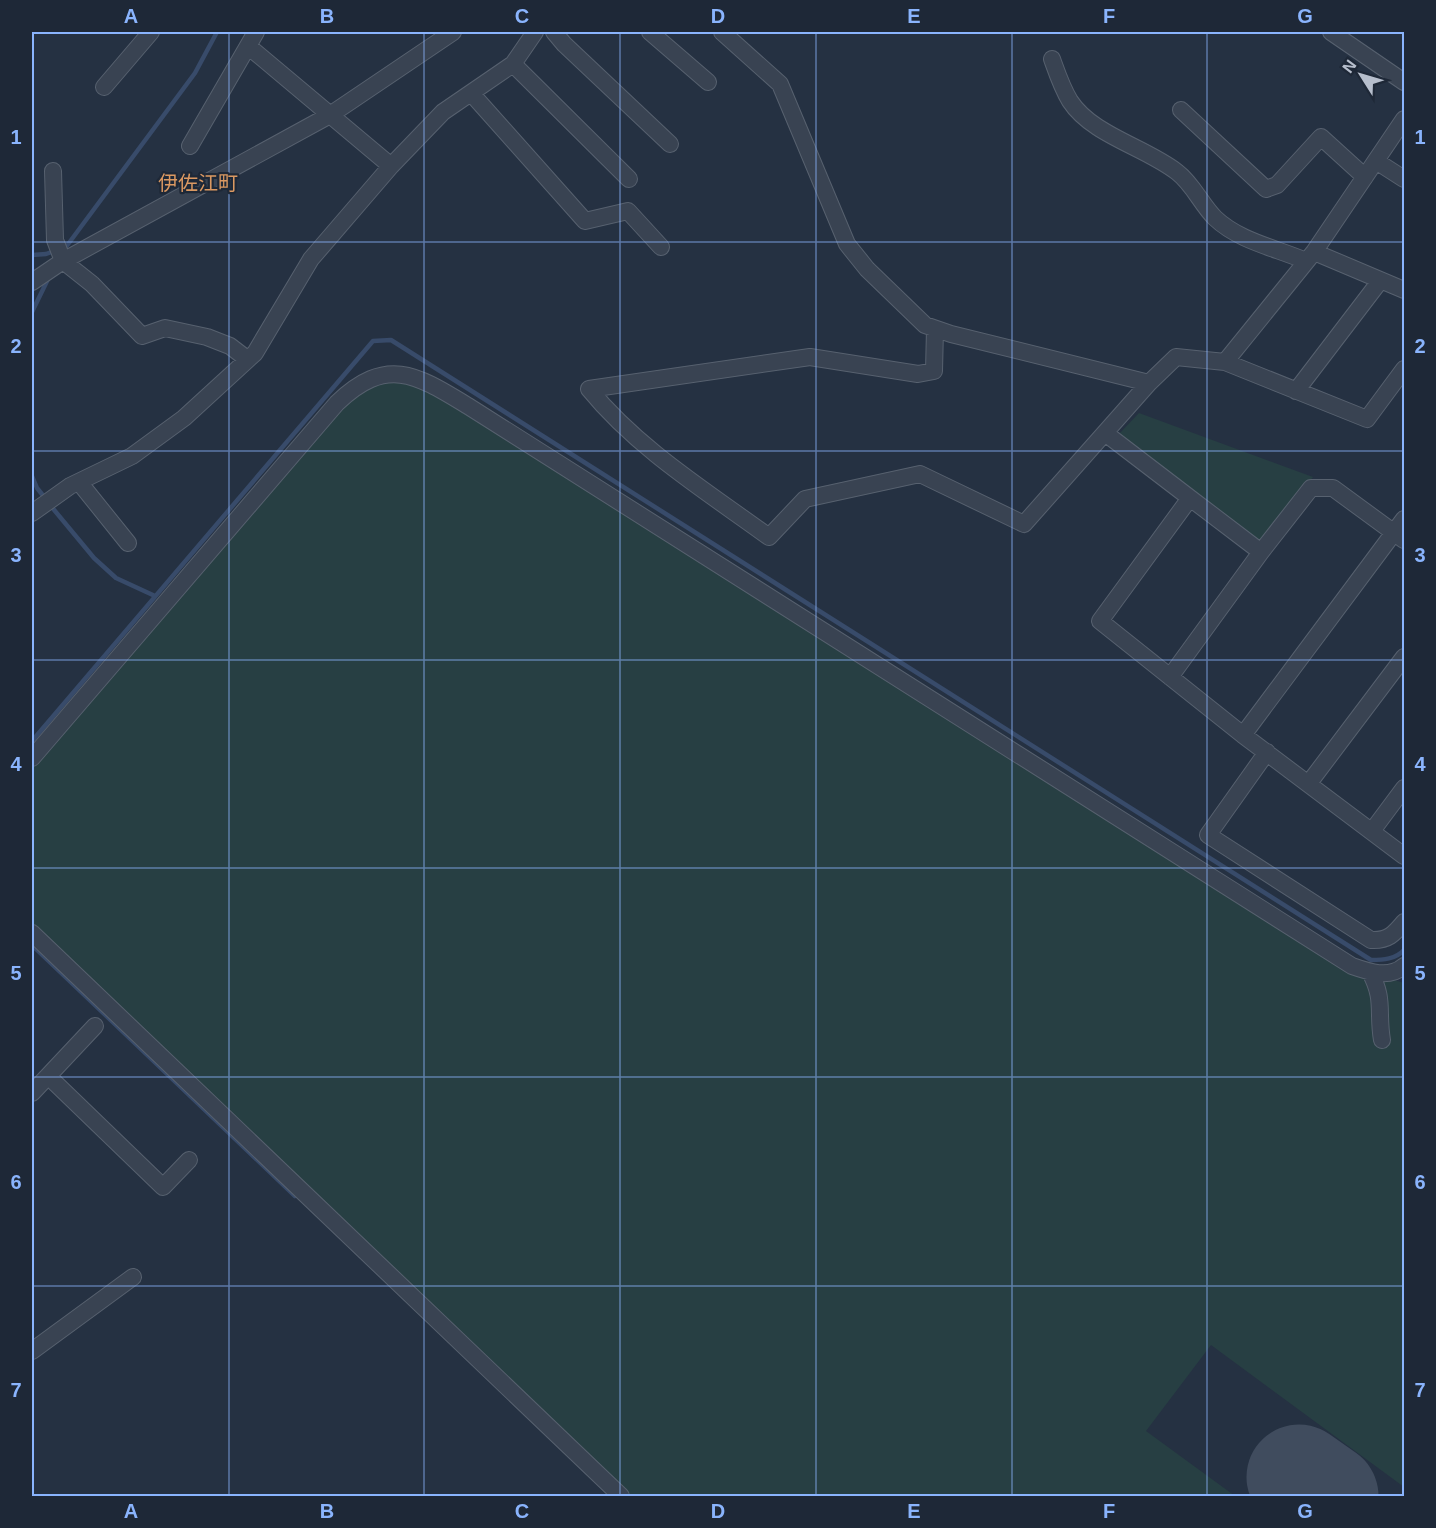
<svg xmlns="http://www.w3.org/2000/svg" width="1436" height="1528" viewBox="0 0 1436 1528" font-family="Arial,'Noto Sans JP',sans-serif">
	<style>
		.green { fill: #273f43 }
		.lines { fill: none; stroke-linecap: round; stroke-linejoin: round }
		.stream { stroke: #384b6a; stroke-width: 4.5 }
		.runway { stroke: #404c5e; stroke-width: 105 }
		.minor-casing { stroke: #57616f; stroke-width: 18 }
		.minor { stroke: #394352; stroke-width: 16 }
		.grid { fill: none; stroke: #8ab4fd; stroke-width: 1.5; stroke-opacity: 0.55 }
		.labels { text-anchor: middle; stroke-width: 4.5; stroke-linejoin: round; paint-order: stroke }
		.quarter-label { font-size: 20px; fill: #db9962; stroke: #1e2837 }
		.neatline { fill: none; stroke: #8ab4fd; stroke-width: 2 }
		.grid-label { font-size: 20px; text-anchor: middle; font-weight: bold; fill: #8ab4fd }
	</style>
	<rect width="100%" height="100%" fill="#253142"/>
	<path class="green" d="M383 380 414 382 1369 980H1394L1404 983V1487L1211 1345 1146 1431 1235 1496H630L32 927V764L343 404Z
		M1139 413 1313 477 1260 542 1118 435Z"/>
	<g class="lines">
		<path class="stream" d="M63 251 195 73 217 32
			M32 255 46 254 57 250
			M32 312 49 277
			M32 476 37 488 45 498
			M50 505 94 558 116 578 155 596
			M32 741 373 341 391 340 1371 960C1383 960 1396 959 1404 950
			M32 945 295 1196"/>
		<path class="runway" d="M1299 1477 1326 1496"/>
		<defs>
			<path id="minor" d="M554 32 564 44 670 144
				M650 32 708 82
				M722 32 780 84 847 244 867 269 925 325 951 334 1149 383
				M1331 32 1404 82
				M248 46 391 166
				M1052 59C1057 73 1062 88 1070 101 1092 135 1145 147 1177 172 1193 184 1201 204 1215 218 1239 241 1276 248 1306 261
				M513 64 629 179
				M104 87 151 32
				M471 93 585 221 628 211 661 247
				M1181 110 1266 189 1277 185 1321 137 1365 177
				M190 146 256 32
				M1376 161 1404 179
				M53 171 55 240 63 261 92 284 142 336 165 328 207 337 230 346 247 359
				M1314 252 1404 290
				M32 282 63 261 330 115 453 32
				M1225 362 1314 252 1404 119
				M589 389C638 449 706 491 769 537L805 499 920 474 1024 524 1149 383 1176 357 1225 362 1367 419 1404 369
				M589 389 810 357 918 374 934 371 935 329
				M1296 391 1380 281
				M1105 433 1190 498 1100 621 1243 735 1404 856
				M79 482 128 543
				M1190 498 1261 552
				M32 513 70 486 132 456 184 418 255 353 311 259 391 166 443 112 513 64 535 32
				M1170 677 1261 552 1311 488H1333L1404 540
				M1243 735 1404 519
				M1267 752 1208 835 1371 940C1388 941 1394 934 1404 922
				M32 758 337 403C387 355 417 375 468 406L1352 966C1369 972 1389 979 1404 966
				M1309 783 1404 657
				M1372 831 1404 788
				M32 933 621 1496
				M1370 972C1385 1000 1377 1011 1382 1040
				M48 1076 163 1187 189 1160
				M32 1093 95 1026
				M32 1351 133 1277"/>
		</defs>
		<use href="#minor" class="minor-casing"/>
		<use href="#minor" class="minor"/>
	</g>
	<path class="grid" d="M229 32V1496M424 32V1496M620 32V1496M816 32V1496M1012 32V1496M1207 32V1496M32 242H1404M32 451H1404M32 660H1404M32 868H1404M32 1077H1404M32 1286H1404"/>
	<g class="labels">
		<g class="quarter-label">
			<text x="198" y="190">伊佐江町</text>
		</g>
	</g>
	<rect width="1436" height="1528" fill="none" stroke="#1e2837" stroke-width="66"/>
	<g transform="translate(1361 75) rotate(307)" stroke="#1e2837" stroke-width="4.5" paint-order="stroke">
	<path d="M0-4.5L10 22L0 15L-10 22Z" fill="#b6becc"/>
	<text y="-9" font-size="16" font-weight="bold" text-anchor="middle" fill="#b6becc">N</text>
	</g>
	<rect x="33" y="33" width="1370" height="1462" class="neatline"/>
	<g class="grid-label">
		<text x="131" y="23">A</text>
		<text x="327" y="23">B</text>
		<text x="522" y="23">C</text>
		<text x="718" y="23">D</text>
		<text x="914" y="23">E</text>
		<text x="1109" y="23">F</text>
		<text x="1305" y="23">G</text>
		<text x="16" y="144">1</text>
		<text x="1420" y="144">1</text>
		<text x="16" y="353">2</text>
		<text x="1420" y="353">2</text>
		<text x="16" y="562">3</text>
		<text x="1420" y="562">3</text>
		<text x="16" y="771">4</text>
		<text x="1420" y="771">4</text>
		<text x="16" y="980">5</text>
		<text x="1420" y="980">5</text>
		<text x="16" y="1189">6</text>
		<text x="1420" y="1189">6</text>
		<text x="16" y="1397">7</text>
		<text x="1420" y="1397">7</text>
		<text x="131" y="1518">A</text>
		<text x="327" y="1518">B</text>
		<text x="522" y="1518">C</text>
		<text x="718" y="1518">D</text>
		<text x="914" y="1518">E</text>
		<text x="1109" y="1518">F</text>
		<text x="1305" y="1518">G</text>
	</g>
</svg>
